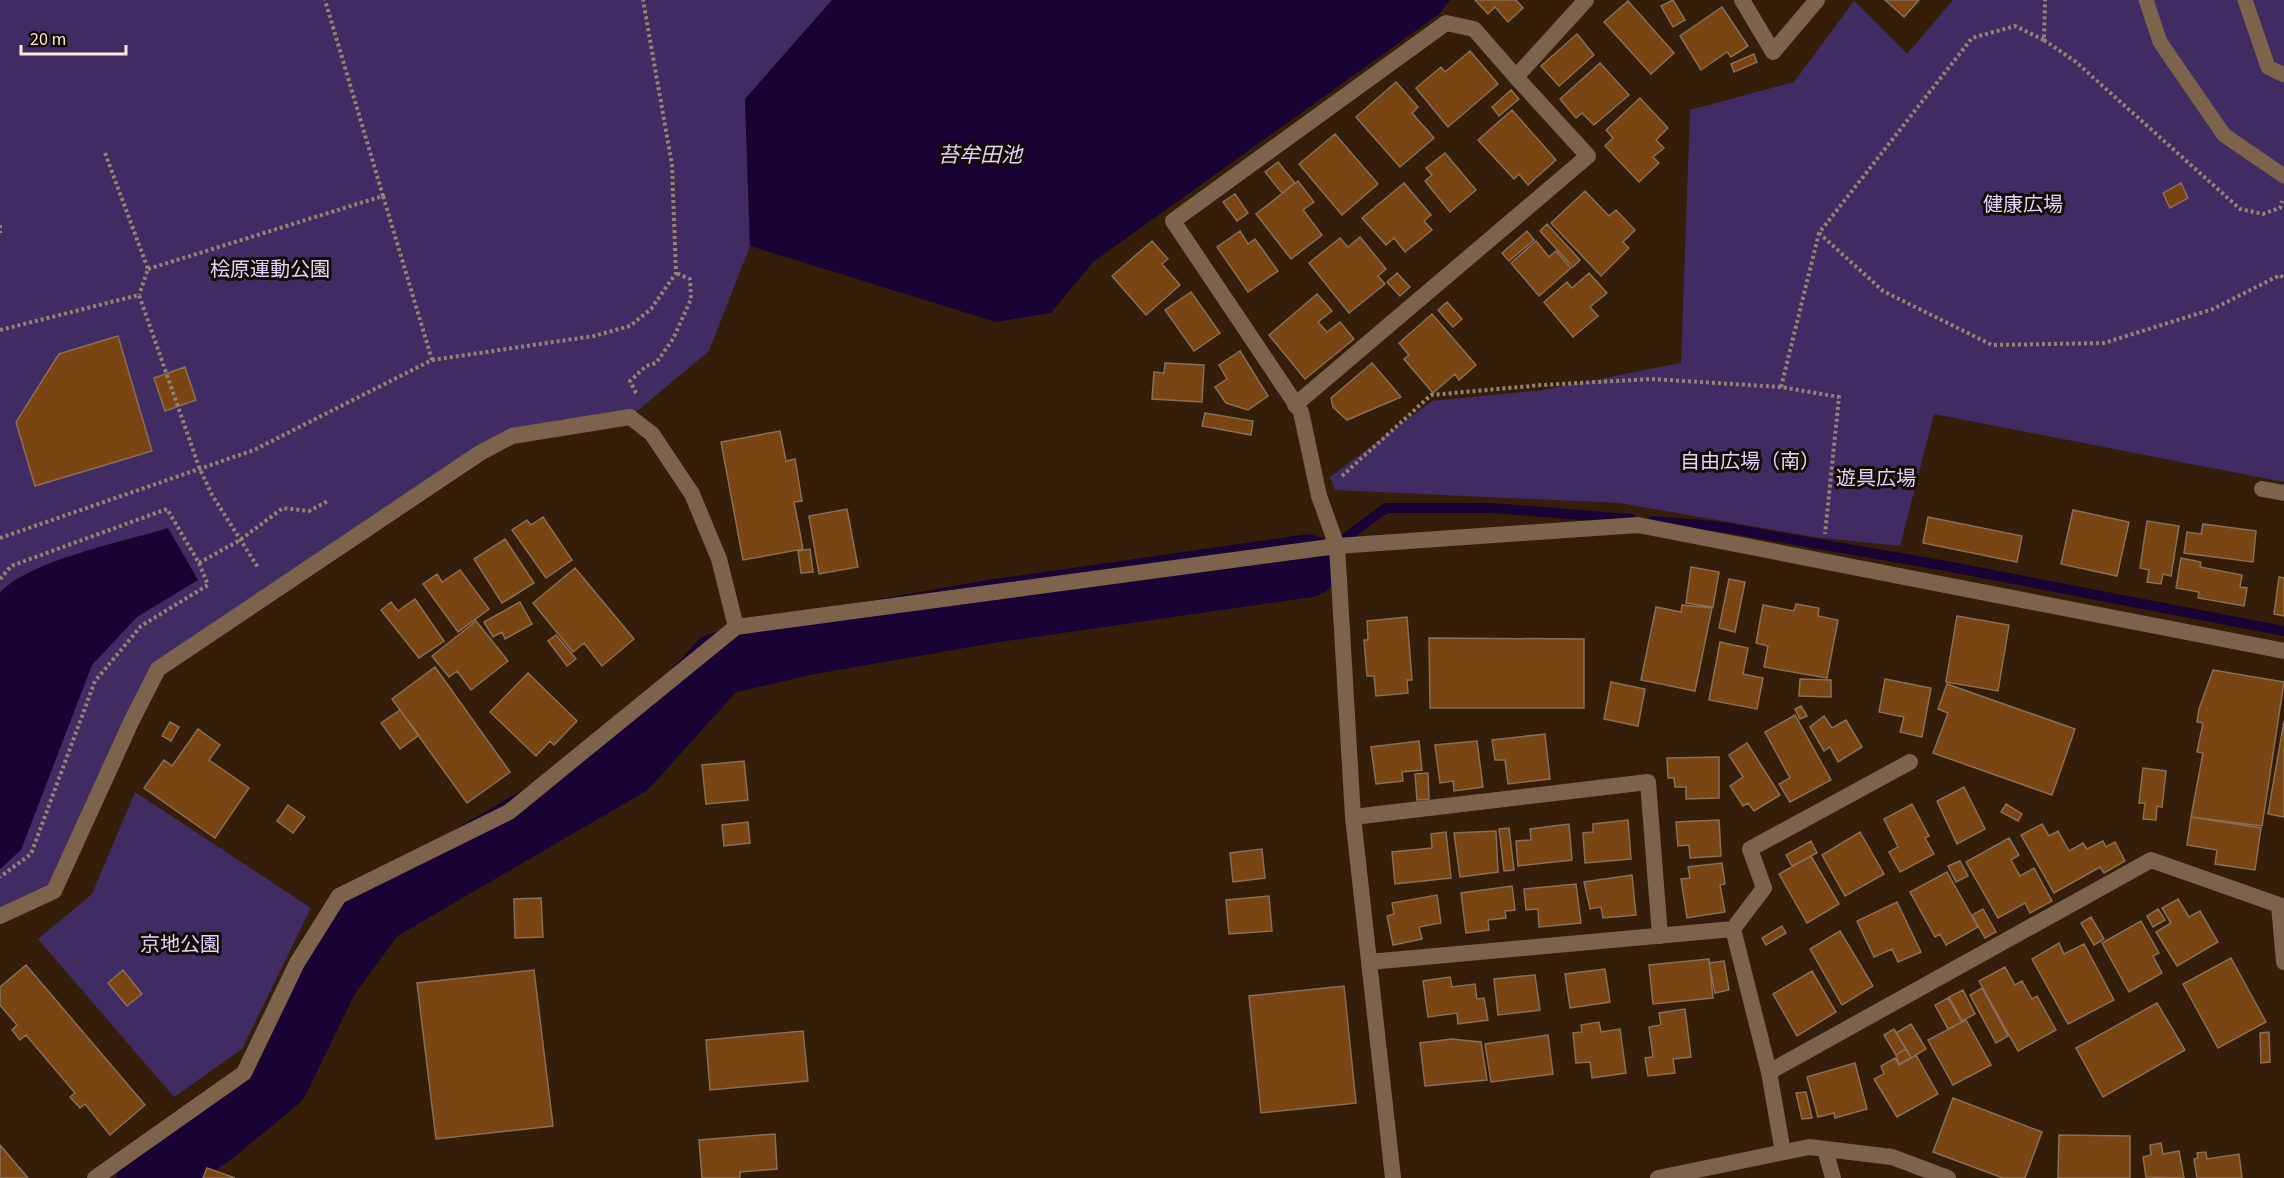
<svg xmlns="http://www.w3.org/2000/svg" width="2284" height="1178" viewBox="0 0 2284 1178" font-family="'Source Sans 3','Noto Sans JP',sans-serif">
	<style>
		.green { fill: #402c63 }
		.water { fill: #190234 }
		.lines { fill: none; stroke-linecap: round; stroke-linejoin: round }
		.stream { stroke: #190234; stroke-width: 10 }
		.river { stroke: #190234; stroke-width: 63 }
		.building { fill: #784513; stroke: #8a6e57; stroke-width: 1.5 }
		.path { stroke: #968271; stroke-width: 4; stroke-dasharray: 3 3; stroke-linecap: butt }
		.service { stroke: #7d624c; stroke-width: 15 }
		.minor { stroke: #7d624c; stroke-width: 16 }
		.tertiary { stroke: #7d624c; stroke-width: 16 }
		.labels { text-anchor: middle; stroke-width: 6; stroke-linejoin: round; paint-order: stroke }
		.park-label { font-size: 20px; fill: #e1d4fe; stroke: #150b04 }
		.water-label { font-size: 21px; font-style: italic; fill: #e0d3fd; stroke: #150b04 }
	</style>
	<rect width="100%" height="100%" fill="#351e09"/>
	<path class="green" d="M0 0H832L745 99 750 246 709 351 630 417 512 436 158 669 54 891 0 916Z
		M1953 0H2284V482L1934 414 1900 546 1814 537 1620 503 1335 490 1330 477 1432 401 1543 390 1681 363 1690 110 1794 82 1854 1 1907 54Z
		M135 792 311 908 242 1049 174 1097 38 939 92 894Z"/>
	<path class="water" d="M832 0H1450L1439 14 1093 262 1051 313 996 322 750 246 745 99Z
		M168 528 198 580 137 617 92 665 21 850 0 869V593C27 561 126 541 168 528Z"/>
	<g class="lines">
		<path class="stream" d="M1652 521 1715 526 1946 566 2284 631
			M1307 566 1386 508H1492L1631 519"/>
		<path class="river" d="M148 1178 214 1133 278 1080 327 979 376 912 628 765 719 664 804 644 994 611 1307 566"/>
	</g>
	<path class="building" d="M1475 0H1516L1523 8 1508 22 1495 7 1488 14Z
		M1673 0 1685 20 1673 27 1661 6Z
		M1885 0H1919L1904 17Z
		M1628 1 1674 53 1651 74 1604 22Z
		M1722 7 1748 46 1731 57 1727 52 1701 70 1680 36Z
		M1577 34 1594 55 1559 86 1541 66Z
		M1470 51 1498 84 1448 127 1416 88 1441 67 1445 72Z
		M1754 54 1757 62 1734 72 1731 64Z
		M1600 63 1629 95 1594 125 1582 113 1576 118 1560 99Z
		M1396 82 1418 107 1412 113 1434 138 1400 167 1356 117Z
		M1511 90 1519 99 1499 116 1492 107Z
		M1640 98 1668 128 1656 140 1664 148 1653 157 1659 163 1639 182 1605 146 1613 138 1606 130Z
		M1512 110 1556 160 1528 185 1519 174 1514 179 1478 140Z
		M1335 134 1378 184 1342 215 1299 164Z
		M1445 153 1476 190 1450 212 1425 181 1432 175 1426 168Z
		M1278 162 1295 183 1282 193 1265 172Z
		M1298 181 1314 202 1303 210 1322 235 1291 259 1256 214Z
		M1404 183 1431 215 1424 221 1432 230 1405 252 1394 238 1386 245 1362 218Z
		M2181 183 2188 198 2170 208 2163 193Z
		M1585 191 1609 216 1616 210 1635 230 1623 242 1629 248 1601 276 1551 223Z
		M1235 194 1248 213 1237 221 1223 202Z
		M1547 224 1580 260 1573 267 1540 231Z
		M1240 231 1248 244 1255 239 1278 271 1248 292 1217 247Z
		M1527 231 1534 240 1509 261 1502 253Z
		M1360 237 1386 269 1378 276 1385 284 1349 313 1309 263 1340 238 1348 247Z
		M1152 241 1168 259 1162 264 1180 285 1146 315 1112 276Z
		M1536 241 1549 257 1556 251 1571 268 1539 296 1511 263Z
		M1397 273 1410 287 1400 296 1387 282Z
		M1589 273 1607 293 1590 307 1598 316 1573 337 1544 302 1567 282 1572 288Z
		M1191 292 1220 333 1194 351 1165 310Z
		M1317 294 1332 311 1318 322 1327 332 1340 322 1354 339 1305 379 1269 335Z
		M1447 302 1462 319 1453 327 1438 310Z
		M1432 314 1476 365 1459 380 1455 374 1433 393 1404 359 1409 355 1399 343Z
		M118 336 152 451 35 486 16 422 59 354Z
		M1240 351 1268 396 1248 410 1226 403 1215 387 1227 379 1219 365Z
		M1165 363 1204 365 1202 402 1152 399 1154 372 1164 373Z
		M1372 363 1401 397 1347 420 1333 407 1331 398Z
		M185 367 196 400 165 411 154 378Z
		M1205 413 1253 421 1251 435 1202 426Z
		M780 431 786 461 795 459 802 501 794 502 803 549 743 560 721 442Z
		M847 509 858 567 819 574 809 516Z
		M2073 510 2129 522 2117 576 2061 564Z
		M543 517 572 560 546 578 512 530 527 520 531 525Z
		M1928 517 2022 536 2017 562 1923 543Z
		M2147 521 2179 526 2171 576 2163 574 2161 584 2147 582 2149 570 2140 568Z
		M2203 524 2256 531 2253 562 2184 553 2187 532 2201 534Z
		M505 539 534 583 502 603 474 559Z
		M810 549 813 572 801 573 798 551Z
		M2181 558 2201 562 2200 567 2242 575 2240 587 2247 588 2244 606 2198 598 2199 592 2176 588Z
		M1691 567 1719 572 1713 607 1686 603Z
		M575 568 634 639 602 666 584 643 573 652 533 603Z
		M460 570 489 609 458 632 423 584 437 574 442 582Z
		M2279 577 2284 578V616L2274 614Z
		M1729 579 1745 582 1735 632 1719 628Z
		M415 599 444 641 419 658 381 610 391 602 398 611Z
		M520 602 532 624 505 639 502 632 493 637 484 622Z
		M1796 604 1819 608 1818 616 1838 620 1827 678 1764 667 1768 646 1756 643 1763 605 1794 611Z
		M1682 605 1712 608 1695 691 1641 680 1656 607 1681 612Z
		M1957 616 2009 625 1998 691 1946 682Z
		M1407 617 1412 680H1407L1408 693 1376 696 1374 676H1367L1364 640H1368L1367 621Z
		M476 621 508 661 471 690 457 671 449 677 432 656Z
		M556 635 576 659 567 666 548 641Z
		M1429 638 1584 639V708H1430Z
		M1720 642 1748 648 1743 674 1763 678 1757 709 1709 700Z
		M435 667 510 772 467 803 392 699Z
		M2213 670 2284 682 2262 826 2191 817 2203 753 2197 752 2203 723 2197 722 2199 709Z
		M528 673 577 721 554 745 550 741 536 756 490 712Z
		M1800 679 1831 680V697L1799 696Z
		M1885 679 1931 688 1922 737 1900 732 1904 717 1879 712Z
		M1611 682 1645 689 1638 726 1604 719Z
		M1947 684 2075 729 2052 795 1933 753 1948 713 1938 709Z
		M1801 706 1807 716 1800 719 1795 709Z
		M400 710 419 735 400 749 381 723Z
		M1795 715 1831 780 1790 802 1779 784 1790 778 1765 732Z
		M1824 716 1832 728 1846 720 1862 747 1838 762 1830 747 1824 751 1810 727Z
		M2284 721V817L2268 814Z
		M170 722 179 727 171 741 162 736Z
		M198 729 220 745 209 760 249 788 215 838 144 788 164 760 172 766Z
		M1545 734 1550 779 1508 784 1505 760H1495L1492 740Z
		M1419 741 1422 770 1402 772 1403 781 1376 784 1371 747Z
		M1477 741 1483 787 1454 791 1453 781 1440 783 1435 745Z
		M1747 743 1780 795 1754 811 1748 803 1743 806 1730 786 1743 777 1729 755Z
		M1719 757V798L1686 799V787H1675L1674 778H1668L1667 758Z
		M744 761 748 800 706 804 702 765Z
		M2143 768 2166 771 2162 807 2157 806 2156 820 2143 819 2145 803H2139Z
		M1428 773 1429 799 1417 800 1415 774Z
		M1964 787 1985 829 1957 844 1937 801Z
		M1912 804 1929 836 1925 838 1934 854 1900 872 1889 852 1898 847 1884 819Z
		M2006 804 2022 814 2018 821 2001 812Z
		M288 805 305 817 293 833 277 821Z
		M2191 817 2261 828 2255 870 2215 864 2217 850 2187 845Z
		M1628 820 1631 859 1585 863 1583 833 1593 832V824Z
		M1719 820 1721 856 1690 858 1689 845 1678 846 1676 822Z
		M748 822 750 843 724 846 722 825Z
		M1569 824 1572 860 1518 866 1516 841 1531 840 1530 829Z
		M2042 824 2049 836 2058 831 2069 851 2083 843 2087 849 2103 841 2106 847 2115 842 2125 861 2104 873 2100 867 2054 893 2021 835Z
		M1509 828 1514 870 1504 871 1499 829Z
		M1496 831 1498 872 1460 877 1454 833Z
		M1446 832 1451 878 1395 884 1392 852 1432 848 1431 834Z
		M1860 832 1884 874 1845 896 1822 855Z
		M2009 838 2019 855 2011 860 2020 876 2034 868 2052 901 2030 913 2025 903 1998 918 1966 862Z
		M1811 841 1817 853 1792 866 1786 855Z
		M1262 849 1265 878 1233 882 1230 853Z
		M1811 856 1839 904 1807 923 1779 874Z
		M1960 861 1968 876 1956 882 1948 866Z
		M1722 863 1725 884 1720 885 1725 912 1687 918 1681 879 1690 878 1688 867Z
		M1947 872 1978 927 1946 945 1940 934 1935 937 1910 892Z
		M1632 875 1636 915 1603 918 1601 907 1590 909 1584 882Z
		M1576 884 1581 923 1539 927 1538 909 1526 910 1524 889Z
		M1512 886 1515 910 1505 911 1506 918 1488 920 1489 930 1466 933 1461 893Z
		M1437 895 1441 923 1419 927 1422 939 1393 945 1387 916 1394 914 1392 903Z
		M1269 896 1272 931 1229 934 1226 900Z
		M541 898 543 937 515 938 514 899Z
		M2178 899 2189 917 2200 911 2218 942 2177 966 2156 932 2171 923 2162 908Z
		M1897 902 1921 952 1898 962 1892 949 1874 957 1857 921Z
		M1983 909 1996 932 1985 938 1972 915Z
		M2158 909 2165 920 2153 927 2147 916Z
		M2091 917 2104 939 2094 945 2081 923Z
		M2141 921 2159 953 2153 956 2162 973 2129 992 2102 943Z
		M1782 926 1786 933 1766 945 1762 938Z
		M1840 931 1873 986 1842 1005 1810 949Z
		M2059 943 2064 954 2084 944 2114 1000 2068 1024 2032 959Z
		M2231 958 2266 1022 2218 1048 2183 984Z
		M1709 959 1713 998 1653 1004 1649 965Z
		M1724 961 1729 990 1715 993 1709 963Z
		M26 965 145 1105 110 1135 85 1104 80 1108 70 1097 75 1093 26 1035 20 1040 12 1030 17 1025 0 1005V987Z
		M2005 967 2015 985 2022 981 2032 999 2037 996 2056 1030 2018 1051 1979 981Z
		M1605 969 1610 1002 1570 1008 1565 974Z
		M123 970 142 994 127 1006 108 983Z
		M534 970 553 1126 436 1139 417 983Z
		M1812 971 1836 1012 1797 1036 1773 994Z
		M1535 975 1540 1010 1498 1015 1494 979Z
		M1450 977 1452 987 1475 984 1477 999 1484 998 1488 1020 1458 1024 1457 1013 1428 1017 1423 981Z
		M1344 986 1356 1103 1261 1113 1249 996Z
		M1982 988 2008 1036 1996 1043 1970 995Z
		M1963 990 1975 1014 1962 1021 1949 997Z
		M1948 998 1962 1022 1948 1029 1935 1005Z
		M2157 1003 2185 1050 2103 1097 2076 1048Z
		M1685 1009 1691 1057 1673 1059 1675 1073 1648 1076 1645 1058 1653 1057 1649 1027 1661 1025 1659 1013Z
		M1966 1020 1991 1065 1953 1085 1928 1040Z
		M1599 1022 1601 1032 1620 1029 1626 1073 1592 1078 1590 1062 1576 1063 1573 1033 1582 1032 1581 1025Z
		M1911 1024 1926 1049 1911 1058 1896 1033Z
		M1894 1029 1906 1049 1896 1055 1884 1035Z
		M803 1031 808 1081 710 1090 706 1040Z
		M2269 1032 2270 1062 2261 1063 2260 1033Z
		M1548 1035 1553 1074 1491 1082 1485 1044Z
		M1452 1039 1481 1042 1487 1080 1425 1086 1420 1043Z
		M1906 1049 1911 1058 1899 1064 1896 1055Z
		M1916 1055 1938 1094 1897 1117 1874 1079 1884 1074 1881 1066 1895 1058 1899 1065Z
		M1855 1063 1867 1109 1835 1118 1834 1113 1818 1117 1807 1077Z
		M1806 1092 1812 1118 1802 1119 1796 1093Z
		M1953 1098 2042 1132 2025 1178H2003L1933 1152Z
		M775 1134 777 1169 740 1172V1178H702L699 1140Z
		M2059 1135 2130 1136V1178H2058Z
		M2161 1143 2163 1154 2179 1151 2184 1178 2146 1177 2143 1157 2151 1155 2150 1145Z
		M0 1145 28 1178H0Z
		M2206 1152 2207 1159 2239 1154 2242 1178H2197L2194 1159 2198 1158 2197 1153Z
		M207 1168 235 1178H203Z"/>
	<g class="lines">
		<path class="path" d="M2044 40 2076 62 2240 209 2263 214 2280 208 2282 201
			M105 153 148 269 139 295
			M0 225V233
			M1819 233 1883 291 1992 345 2104 343 2213 309 2280 275 2284 278
			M148 269 383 196 325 0
			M0 330 139 295 199 467 212 495 259 569
			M432 360 594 336 630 326 651 309 676 273 672 165 643 0
			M1781 387 1819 233 1972 38 2015 26 2044 40 2045 0
			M636 393 630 381 646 366 656 363 673 339 691 299 690 279 676 273
			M1342 476 1431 395 1542 385 1652 379 1781 387 1839 397 1825 534
			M0 538 254 450 432 360 383 196
			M199 563 240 540 283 508 309 511 328 501
			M0 579 11 566 167 509 199 563 208 585 141 626 95 681 31 854 0 877"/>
		<path class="service" d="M2146 0 2160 42 2224 135 2284 176
			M2245 0 2268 67 2284 75"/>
		<path class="minor" d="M1742 0 1773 52 1817 0
			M1295 405 1588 156 1516 77
			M630 417 652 434 692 494 719 559 736 627
			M2262 489 2284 493
			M1353 817 1648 782 1660 936
			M1369 962 1733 929
			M1769 1072 1733 929 1764 888 1750 849 1910 762
			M1825 1149 1833 1178
			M1783 1152 1769 1072 2151 860 2279 905 2284 962
			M95 1178 244 1073 297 963 339 896 509 812 736 627 1337 546 1638 525 2284 651
			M1393 1178 1353 817 1337 546 1319 496 1301 412 1173 221 1446 23 1474 29 1516 77 1586 0
			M1658 1178 1809 1147 1892 1157 1948 1178"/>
		<path class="tertiary" d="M0 916 54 891 132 720 158 669 480 453 512 436 630 417"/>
	</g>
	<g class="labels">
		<g class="park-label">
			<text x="2023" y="211">健康広場</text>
			<text x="270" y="276">桧原運動公園</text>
			<text x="1750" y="468">自由広場（南）</text>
			<text x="1876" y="485">遊具広場</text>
			<text x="180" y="951">京地公園</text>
		</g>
		<g class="water-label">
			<text x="980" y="162">苔牟田池</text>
		</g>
	</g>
	<path d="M21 45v9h105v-9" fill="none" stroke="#f9e9dc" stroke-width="3"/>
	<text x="30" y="45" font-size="18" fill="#f9e9dc" stroke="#150b04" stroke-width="4.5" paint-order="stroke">20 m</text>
</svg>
